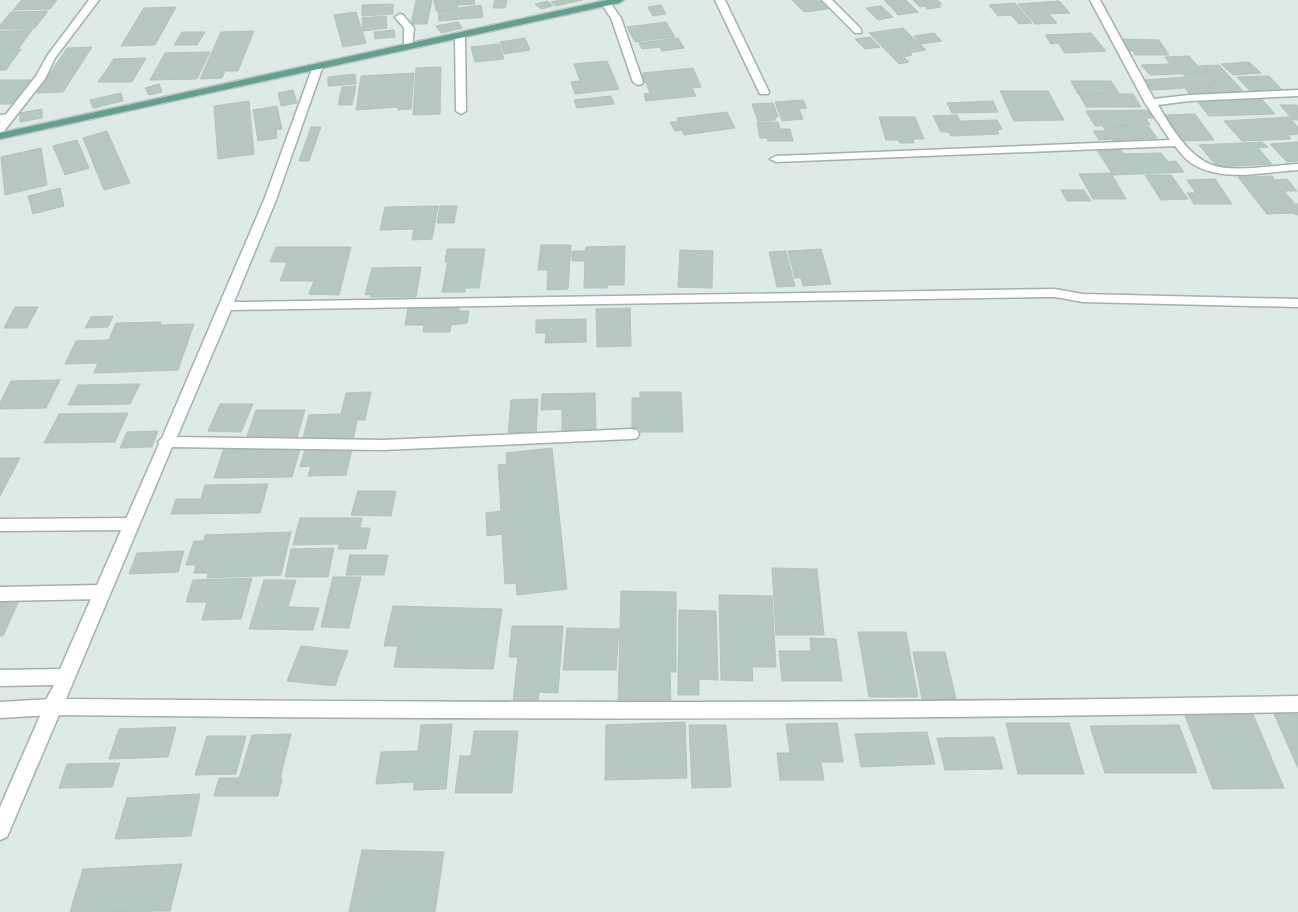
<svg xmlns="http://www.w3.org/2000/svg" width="1298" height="912" viewBox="0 0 1298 912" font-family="Jost,sans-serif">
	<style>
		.building { fill: #b7c7c1; stroke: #b1c3bc }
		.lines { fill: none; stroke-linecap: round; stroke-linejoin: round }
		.lane-casing { stroke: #a1b1ac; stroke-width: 3 }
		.street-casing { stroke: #a1b1ac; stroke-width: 3 }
		.primary-casing { stroke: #bcc4c2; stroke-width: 3 }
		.lane { fill: #fff; fill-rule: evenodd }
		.street { fill: #fff; fill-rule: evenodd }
		.primary { fill: #62a092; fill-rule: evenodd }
	</style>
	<rect width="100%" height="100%" fill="#deeae5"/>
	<path class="building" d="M22 0H57L50 9 13 10Z
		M416 0H432L427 24H411Z
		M434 0H456L458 9 436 11Z
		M457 0H474L475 4 458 5Z
		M495 0H507L505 8H493Z
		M560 0H583L556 6 551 2Z
		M792 0H819L828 9 804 12Z
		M884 0H906L909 3 890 6Z
		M913 0H937L942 4H938L941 7 927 9 925 6 920 7Z
		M548 1 553 6 541 9 535 4Z
		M1059 1 1070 13 1049 14 1057 23 1035 24 1018 4Z
		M1015 3 1032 23 1019 24 1011 15 998 16 989 5Z
		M393 4V14L362 16V5Z
		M910 4 918 12 898 15 891 7Z
		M481 5 483 17 439 21 438 11Z
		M661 5 666 14 653 16 648 7Z
		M881 6 893 17 878 20 866 8Z
		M176 7 155 45 121 46 144 8Z
		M48 11 34 29H0V25L11 12Z
		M356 12 366 43 343 47 334 15Z
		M386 16 387 28 363 31 362 18Z
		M458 22 463 28 441 33 436 26Z
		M666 22 675 37 635 42 627 27Z
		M903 28 926 50 909 53 912 55 904 57 909 62 899 64 869 33Z
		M32 30 19 48 0 49V31Z
		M394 30 395 37 375 39 374 32Z
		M254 31 238 71H225L222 78 200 79 221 32Z
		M182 32H205L197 45H174Z
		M934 33 942 41 921 44 914 36Z
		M1091 33 1106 51 1065 53 1058 43 1051 44 1045 35Z
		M870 37 880 47 865 49 855 39Z
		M525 38 530 50 504 54 500 42Z
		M678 38 684 48 662 51 660 47 642 49 639 43Z
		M1122 39 1159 40 1169 55H1135L1133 51H1129Z
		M499 44 504 59 475 62 471 47Z
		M92 47 63 92 37 93 67 48Z
		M21 49 6 70H0V50Z
		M210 52 197 79 150 80 165 53Z
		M1189 56 1204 73 1150 75 1141 65 1170 64 1165 57Z
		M146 58 132 82H98L114 59Z
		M607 61 619 89 575 94 571 82 580 81 574 64Z
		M1249 62 1261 73 1233 75 1221 64Z
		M1219 65 1245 93 1225 94 1199 66Z
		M441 67 440 114 413 115 416 68Z
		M693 68 701 87 692 88 696 96 646 101 644 94 650 93 646 82H643L640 75H644L643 73Z
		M414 73 411 109 398 110V107L356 110 361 76Z
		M1205 73 1217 86 1152 90 1143 80 1186 77 1183 74Z
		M355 74 356 84 328 86V77Z
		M1269 76 1284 92 1252 93 1237 77Z
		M0 80H32L15 104H0Z
		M1071 81H1111L1119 93 1078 94Z
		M159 84 162 92 149 95 145 88Z
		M356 86 352 105H338L342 87Z
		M1218 87 1224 95 1192 96 1185 89Z
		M293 90 297 103 281 106 278 93Z
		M1000 91H1048L1064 120 1014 121Z
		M121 93 123 101 93 108 90 100Z
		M1079 94H1133L1141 107H1086Z
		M611 96 614 104 577 108 574 100Z
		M1260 97 1275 114 1209 116 1197 101Z
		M803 100 807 108 799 109 803 119 782 121 775 102Z
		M249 101 254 154 218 159 214 106Z
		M993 101 998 112 952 113 947 103Z
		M773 103 778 117H775L776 120 758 121 752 104Z
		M1280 105H1297L1298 120H1293Z
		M277 106 282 129 276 130 277 138 258 141 253 110Z
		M42 109V118L20 122V113Z
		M1149 110 1155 118H1146L1150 125 1095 126 1086 111Z
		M727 112 735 128 684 135 682 130 675 131 670 122H678L677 118Z
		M1195 114 1214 140 1182 141 1165 115Z
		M957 115 960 121 997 120 1002 129 997 130 999 134 951 136 949 132H941L933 116Z
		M879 117H915L924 139H913L914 143H900L898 140H886Z
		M1289 117 1298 127V134L1288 135 1291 139 1242 141 1224 121Z
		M757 122H778L780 129H790L793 141H768L767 138H760Z
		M1142 126 1149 127 1157 138 1113 141 1112 139 1099 140 1093 131H1106L1103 127Z
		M311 127H321L309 161H299Z
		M107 131 130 183 104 190 83 138Z
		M77 140 89 168 65 175 53 146Z
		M1262 142 1268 147 1258 148 1272 164 1217 167 1199 145Z
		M1298 142V161L1287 162 1270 144Z
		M41 148 47 185 5 195 1 157Z
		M1120 149 1124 154 1161 153 1168 162 1176 161 1184 172 1113 175 1097 150Z
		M1111 173 1126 199H1093L1079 174Z
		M1145 175H1171L1188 199 1161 200Z
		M1272 176 1275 180 1287 179 1297 191H1284L1295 204H1298V215L1292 213 1267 214 1238 177Z
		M1215 179 1232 204H1194L1187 193H1196L1187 180Z
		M60 188 64 206 33 214 28 196Z
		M1061 190H1084L1091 201H1067Z
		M438 206 432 239 412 240 414 229 380 230 385 207Z
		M440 206H457L454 223H437Z
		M541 245H571L568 289 547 290 548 270H538Z
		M625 246 624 285H608L607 288H584L585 261H572V251H585L586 247Z
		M276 247H351L339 295 309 294 314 281H280L287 262H270Z
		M447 249H485L479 288H465V292H442L448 261 445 262Z
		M821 249 831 284 803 286 801 278H795L788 251Z
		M680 250 713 251 712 288 678 287Z
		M786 251 795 286 777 287 769 252Z
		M421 267 416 297H370L371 294 365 295 372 268Z
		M15 307H38L27 328H4Z
		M408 308H459V311H469L467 323 451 325 450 332H423L424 325H405Z
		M630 308 631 346 597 347 596 309Z
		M113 316 108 327 85 328 91 317Z
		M586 319V342L545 343 546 333H536V320Z
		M161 322 160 325 194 324 178 370 94 373 98 363 65 364 76 341 109 340 116 323Z
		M60 380 46 408 0 409V403L11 381Z
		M140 384 130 404 68 405 78 385Z
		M371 392 365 420H357L353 441 302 442 309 415 341 414 346 393Z
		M640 392H681L683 432H640V428H632V398H640Z
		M595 393 596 430 581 431V434H562V409L541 410 542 394Z
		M538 399 536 435H508L511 400Z
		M220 404H253L241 432 208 431Z
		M256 410H305L296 441 245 442Z
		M128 413 115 442 44 443 59 414Z
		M158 431 152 447 120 448 127 432Z
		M301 446 292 477 214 478 224 448Z
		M552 448 567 589 517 595 516 583 505 584 502 534 487 536 486 513 501 511 498 465 507 464 506 453Z
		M305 449H352L346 475 308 476 311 466 300 467Z
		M0 458H20L0 496Z
		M268 484 260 513 171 514 176 499H201L205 485Z
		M358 491H396L391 516 351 515Z
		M300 518H362L360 528H370L366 549H338L339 544 293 545Z
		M291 532 281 575 207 578 208 573H194L196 565H186L194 541H204L205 535Z
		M334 548 328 577H285L291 549Z
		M184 551 178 572 129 574 137 553Z
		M350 555H388L384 575H346Z
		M772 568 817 569 824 635H776Z
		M333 577H361L349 628 321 627Z
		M252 578 241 619 202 620 207 602H186L193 580Z
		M264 580H296L288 607 319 608 313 630 249 629Z
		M621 591 676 592V672H670L671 705 618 704Z
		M719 595 772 596 776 667H752L753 681 721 680Z
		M0 598H20L3 636H0Z
		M393 606 502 609 493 669 394 667 398 646H384Z
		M679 610 716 611 718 680 699 679V695H678Z
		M512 626H563L558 693 539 692 538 701H513L518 657H509Z
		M567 628 619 629 616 670H563Z
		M858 632H906L918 697H869Z
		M810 638 836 639 842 681H782L779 651H811Z
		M301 646 348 651 335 686 287 681Z
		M913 652H945L956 699H922Z
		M1252 712 1284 788 1213 789 1184 713Z
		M1274 714H1298V768Z
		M685 722 687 778 605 780 606 725Z
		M837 723 843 762H821L824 780H780L777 753H790L786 724Z
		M1006 723H1069L1084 774H1018Z
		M452 724 446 789 414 790V782L376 784 381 752 418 751 421 725Z
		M689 725H726L731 787 692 788Z
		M1179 725 1197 773H1105L1090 726Z
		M176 727 168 757 109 759 119 729Z
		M474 731H518L512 793H455L460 756H471Z
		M927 732 935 764 861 767 855 734Z
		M291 734 280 779H282L278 796H214L219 778H239L252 735Z
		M207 736H246L236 774 195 775Z
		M994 737 1003 769 945 770 937 738Z
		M120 763 112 787 59 788 67 764Z
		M200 794 191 836 115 839 127 798Z
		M362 850 444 852 435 912H349Z
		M182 864 170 911 70 912 83 869Z"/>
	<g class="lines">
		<defs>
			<path id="lane" d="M715 0H725L769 92 768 94H760L759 92Z
				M822 0H832L861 29V33H855Z
				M460 33 465 36 466 111 461 114 456 111 455 36Z
				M8 114 13 117 12 119 0 121V115Z
				M131 518 137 520 139 524 137 528 131 530 0 531V519Z
				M101 585 107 587 109 592 107 597 101 599 0 601V587Z
				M51 699 57 701 60 707 57 713 51 715 0 718V702Z"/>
			<path id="street" d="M89 0H99L55 58 45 79 4 131 0 132V122L36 76 47 56Z
				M606 0 609 1 621 18 643 82 642 84 638 85 633 82 611 18 601 3Z
				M1090 0H1100L1154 99 1189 95 1298 90V96L1189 101 1158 105C1171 127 1187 155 1212 165 1235 173 1274 165 1298 164V170C1264 172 1222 183 1191 163 1185 159 1180 152 1175 146L776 162 770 159 776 156 1170 140 1145 103Z
				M400 14 403 15 414 28 412 48H406L404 46V28L395 17Z
				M318 63 323 66 276 200 234 302 1055 289 1083 294 1298 299V307L1083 302 1055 297H1042L231 310 177 437 383 440 632 429 637 430 639 434 637 438 632 439 383 450 172 447 66 699C476 703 887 704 1298 696V712C885 720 472 720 59 715L7 837 0 840V807L43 709 42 707 54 685 0 686V670L60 669 159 444 158 442 162 438 264 200 313 66Z"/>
			<path id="primary" d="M607 0H624L619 3 0 139V133Z"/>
		</defs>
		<use href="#lane" class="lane-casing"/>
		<use href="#street" class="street-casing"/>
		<use href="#primary" class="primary-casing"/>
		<use href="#lane" class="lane"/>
		<use href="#street" class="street"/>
		<use href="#primary" class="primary"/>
	</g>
</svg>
